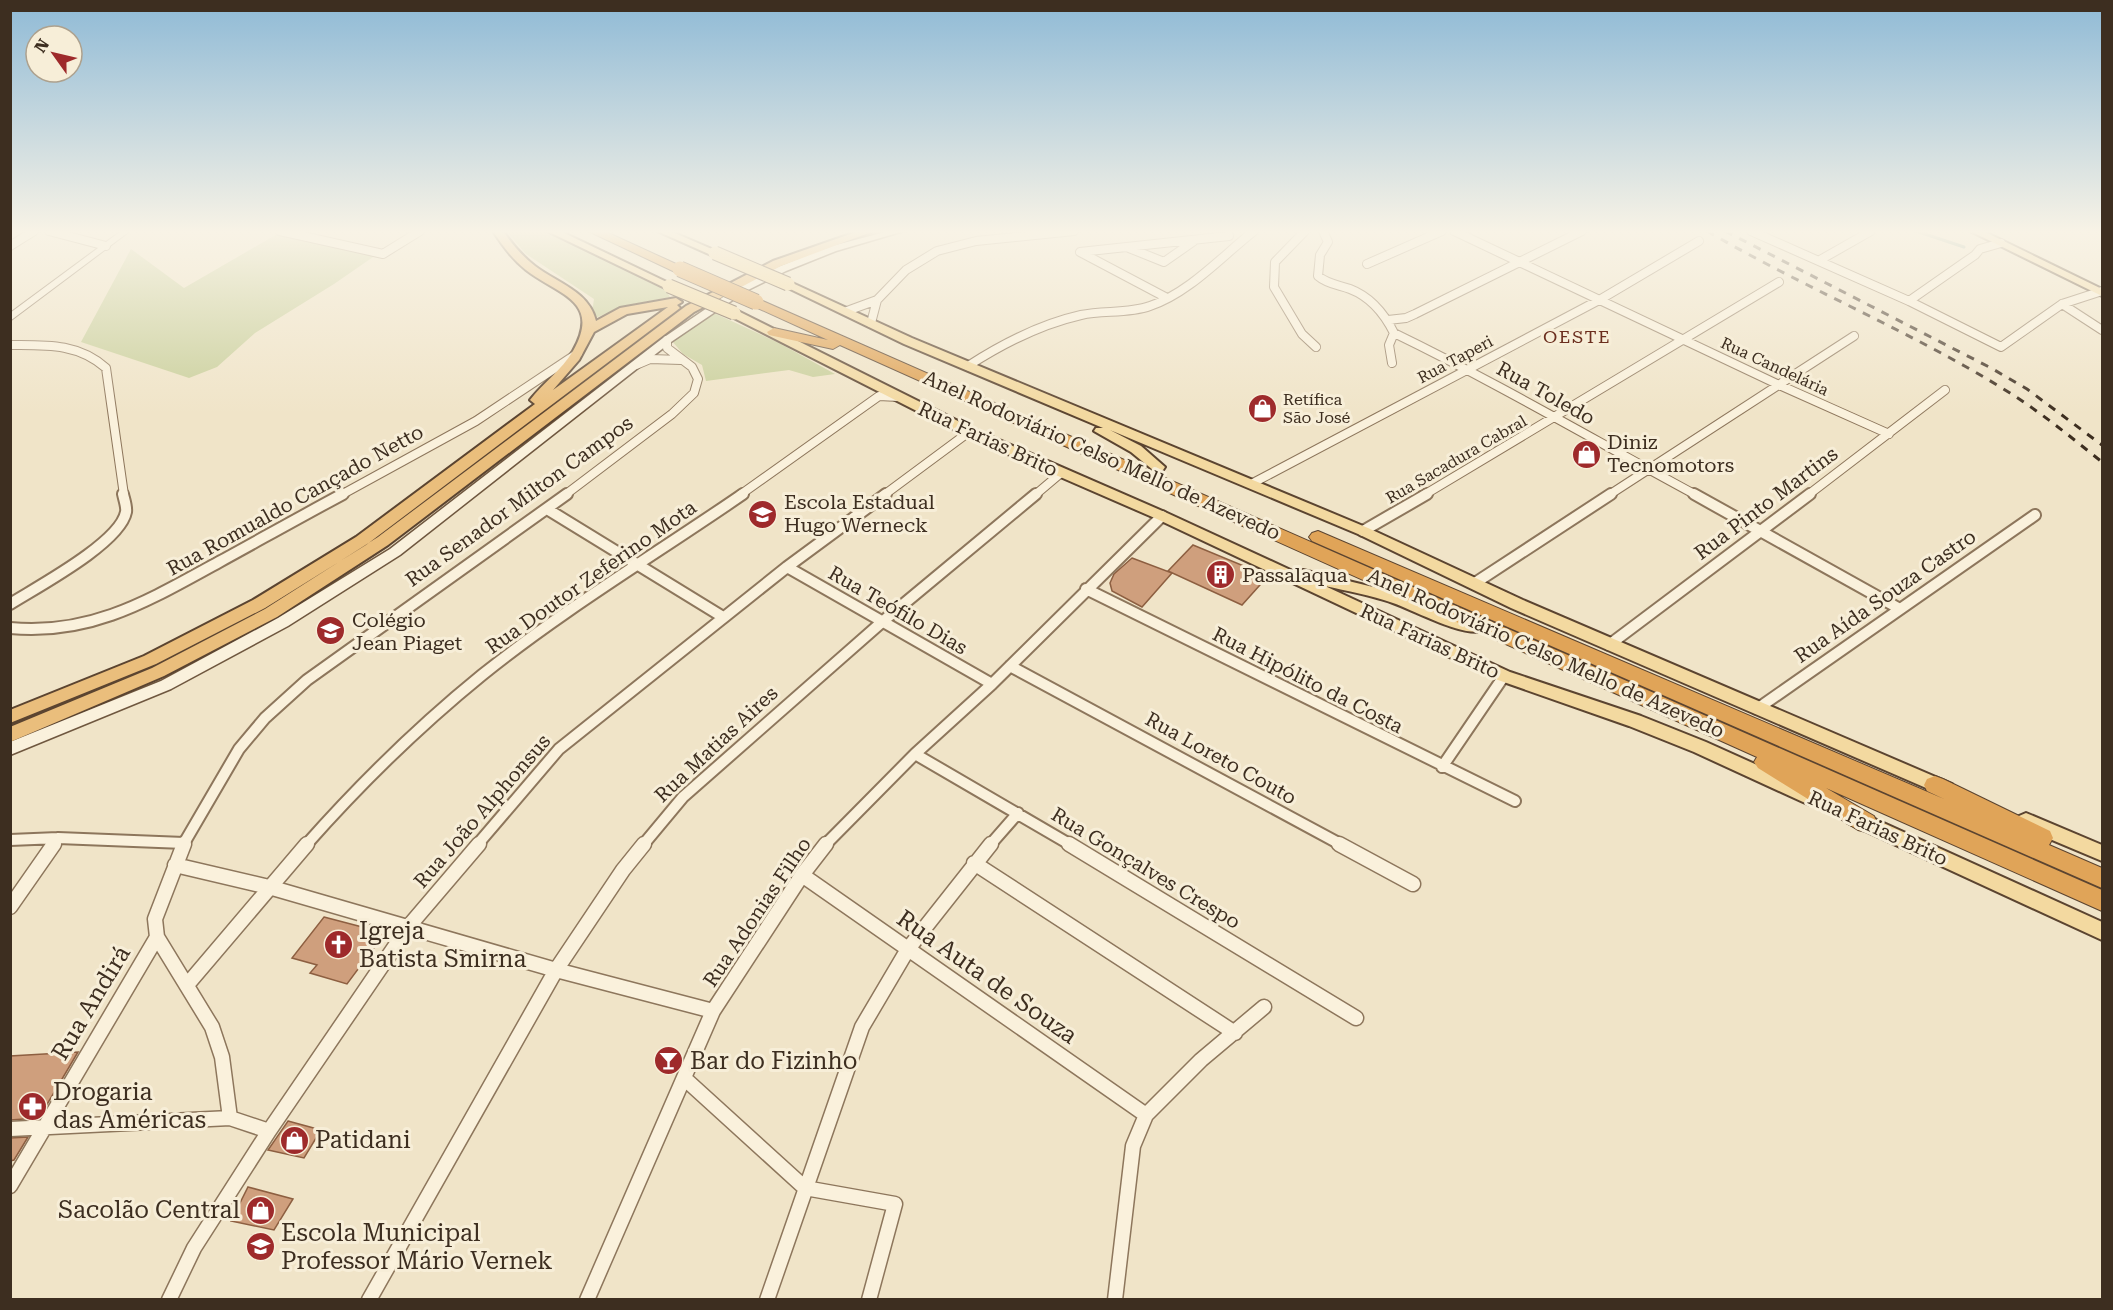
<svg xmlns="http://www.w3.org/2000/svg" width="2113" height="1310" viewBox="0 0 2113 1310" font-family="'Roboto Serif',serif">
	<style>
		.green { fill: #c9cf9b }
		.lines { fill: none; stroke-linecap: round; stroke-linejoin: round }
		.stream { stroke: #6f938a; stroke-width: 3 }
		.building { fill: #cf9f7d; stroke: #8d5f41; stroke-width: 1.5 }
		.minor-far2-casing { stroke: #8d765c; stroke-width: 10 }
		.minor-far1-casing { stroke: #8d765c; stroke-width: 14 }
		.minor-casing { stroke: #8d765c; stroke-width: 17 }
		.tertiary-casing { stroke: #8d765c; stroke-width: 2 }
		.secondary-casing { stroke: #6f573f; stroke-width: 3 }
		.primary-casing { stroke: #5b4430; stroke-width: 4 }
		.trunk-casing { stroke: #5b4430; stroke-width: 4 }
		.motorway-casing { stroke: #5b4430; stroke-width: 2 }
		.minor-far2 { stroke: #faf1dc; stroke-width: 8 }
		.minor-far1 { stroke: #faf1dc; stroke-width: 10 }
		.minor { stroke: #faf1dc; stroke-width: 14 }
		.tertiary { fill: #faf1dc; fill-rule: evenodd }
		.secondary { fill: #faf1dc; fill-rule: evenodd }
		.primary { fill: #f3d9a0; fill-rule: evenodd }
		.trunk { fill: #eabe7c; fill-rule: evenodd }
		.motorway { fill: #e0a458; fill-rule: evenodd }
		.rail { stroke: #3d2e20; stroke-width: 3; stroke-dasharray: 8 8; stroke-linecap: butt }
		.primary-bridge-casing { stroke: #5b4430; stroke-width: 15; stroke-linecap: butt }
		.motorway-bridge-casing { stroke: #5b4430; stroke-width: 17; stroke-linecap: butt }
		.primary-bridge { stroke: #f3d9a0; stroke-width: 13 }
		.motorway-bridge { stroke: #e0a458; stroke-width: 15 }
		.labels { text-anchor: middle; stroke-width: 6; stroke-linejoin: round; paint-order: stroke }
		.far-street-label { font-size: 16px; fill: #3d2e20; stroke: #f7eed8 }
		.far-poi-label { font-size: 16px; fill: #3d2e20; stroke: #f7eed8; text-anchor: start }
		.far-neighbourhood-label { font-size: 18px; letter-spacing: 1.5px; fill: #6b2e1e; stroke: #f7eed8 }
		.street-label { font-size: 20px; fill: #3d2e20; stroke: #f7eed8 }
		.poi-label { font-size: 20px; fill: #3d2e20; stroke: #f7eed8; text-anchor: start }
		.near-poi-label { font-size: 24px; fill: #3d2e20; stroke: #f7eed8; text-anchor: start }
		.near-street-label { font-size: 24px; fill: #3d2e20; stroke: #f7eed8 }
	</style>
	<rect width="100%" height="100%" fill="#f0e4c8"/>
	<path class="green" d="M506 231H552L660 281 670 297 623 306 591 320 594 299 526 254Z
		M279 233 376 255 334 284 255 333 217 367 189 378 81 342 131 249 184 288Z
		M714 313 779 343 835 374 813 377 789 370 706 381 702 365 683 354 672 341Z"/>
	<g class="lines">
		<path class="stream" d="M1916 231 1964 247"/>
	</g>
	<path class="building" d="M1193 545 1268 576 1242 605 1168 571Z
		M1132 558 1172 573 1142 607 1112 591 1110 583 1114 574Z
		M324 917 385 933 347 984 310 973 317 965 292 958Z
		M78 1052 39 1118 10 1120V1056Z
		M288 1121 321 1130 304 1158 268 1150Z
		M28 1137 14 1160 10 1161V1138Z
		M248 1187 293 1199 274 1230 231 1221Z"/>
	<g class="lines">
		<defs>
			<path id="minor-far2" d="M49 231 106 246
				M280 231 383 254 420 231
				M1305 231 1275 262 1274 287 1302 334 1316 347
				M1323 231 1328 242 1320 255 1318 276C1327 284 1339 285 1350 289 1371 297 1384 313 1394 333L1389 345 1392 363
				M1454 231 1777 384 1889 434
				M1751 231 1909 301 2001 347 2062 304 2102 291
				M10 246 34 231
				M1129 248 1164 262 1194 241
				M1820 260 1871 231
				M1367 264 1442 231
				M1167 298 1080 252 1229 236
				M1909 301 1975 255 1980 249 2001 243
				M2062 304 2102 330
				M847 311 877 300 906 270 937 251 976 241 1074 231
				M1388 320 1406 318 1415 314 1582 231
				M871 323 877 300
				M1394 333C1497 383 1596 441 1696 495
				M10 345C46 345 78 343 106 368L124 495
				M636 365 650 359 681 360
				M968 366C1002 344 1041 324 1081 315 1103 310 1128 314 1150 306 1189 293 1222 256 1254 231
				M1253 483 1601 299 1699 241
				M341 495 476 421 578 353
				M565 495 672 414 694 393 698 379 692 367 667 348V340
				M740 495 879 396 898 397
				M884 495 969 432
				M1035 495 1061 473
				M1424 495 1779 282
				M1609 495 1854 336
				M1808 495 1945 390"/>
			<path id="minor-far1" d="M1694 494 1900 609
				M547 509 723 617
				M1363 531 1427 494
				M787 567 992 684
				M1475 583 1611 494
				M1086 589 1515 801
				M10 604C37 587 120 543 126 512 127 507 124 499 123 494
				M10 628C92 636 151 599 219 562 261 539 302 516 343 494
				M1609 645 1810 494
				M1010 666 1342 845
				M1757 709 2035 515
				M915 754 1071 845
				M1442 767 1504 676
				M10 840 58 838 184 843
				M53 845 58 838
				M183 845 239 749 265 718 307 680 567 494
				M306 845C360 784 418 727 482 675 564 609 656 554 743 494
				M477 845 559 749 787 567 886 494
				M643 845 683 797 882 622 1036 494
				M825 845 915 754 992 684 1162 516
				M990 845 1018 813"/>
			<path id="minor" d="M184 844 155 919 157 937 212 1027 222 1057 230 1118
				M1069 844 1356 1018
				M1339 844 1413 884
				M974 863 1235 1033
				M175 865 269 887 556 970 713 1011
				M802 875 1146 1115
				M10 907 54 844
				M187 985 307 844
				M684 1078 805 1188 895 1204 869 1300
				M10 1129 230 1118 269 1131
				M10 1186 157 937
				M169 1300 194 1248 269 1131 409 926 479 844
				M369 1300 556 970 623 870 644 844
				M587 1300 713 1011 802 875 826 844
				M767 1300 862 1027 908 949 991 844
				M1115 1300 1133 1146 1146 1115 1201 1060 1264 1007"/>
			<path id="tertiary" d="M121 231H130L10 321V313Z"/>
			<path id="secondary" d="M889 231H904L836 251 786 271 746 291 671 342 400 555 288 626 171 689 10 755V742L161 681 278 618 390 549 663 338 738 287 778 267 828 247Z"/>
			<path id="primary" d="M547 231H560L675 286 673 288H665Z
				M657 231H670L721 253 715 256 711 255Z
				M1970 231H1983L2102 289V296Z
				M788 281 912 338 1368 528 1523 600 1952 784 1955 789 1952 794 1946 796 1940 794 1511 608 1358 534 1110 430 1141 446 1165 467 1163 470H1153L1131 452 1094 431 1096 428H1103L904 344 784 286V282Z
				M734 309 974 429 1167 513 1297 573 1303 570 1402 594 1457 616 1482 623 1484 627 1482 631C1463 637 1413 610 1393 603 1371 595 1347 591 1325 586L1510 672 1641 716 1706 742 1817 792 1819 797 1817 802 1810 805 1803 802 1694 752 1629 726 1498 680 1157 519 964 435 730 316V310Z
				M1855 810 2102 922V940L1848 823 1846 818 1848 813Z
				M2026 813 2102 845V861L2019 826 2017 821 2019 816Z"/>
			<path id="trunk" d="M493 231H503C512 244 522 256 535 266 557 283 589 291 596 321L620 308 676 298 682 302 677 305 680 308 366 545 265 608 156 664 10 723V710L144 656 253 600 356 537 535 404 530 400C543 383 562 370 573 351 602 300 558 295 526 270 512 259 502 245 493 231ZM668 307 553 390 579 360 594 332 627 314Z
				M859 231H874L781 266 694 312 388 545 277 617 164 676 10 742V727L152 668 265 609 378 537 686 306 773 261Z"/>
			<path id="motorway" d="M588 231H604L687 269 685 272H675Z
				M756 298 2102 890V911L1826 788 1874 816 1877 823 1874 830 1866 832 1858 830 1758 768 1754 762 1757 757 840 345 833 349 769 335 767 332 774 328 828 340 751 305 749 302 751 299Z
				M1318 531 1944 799 1927 791 1924 785 1927 779 1935 776 1943 779 2050 831 2053 838 2049 845 2102 868V888L1312 541 1309 537 1312 533Z"/>
		</defs>
		<use href="#minor-far2" class="minor-far2-casing"/>
		<use href="#minor-far1" class="minor-far1-casing"/>
		<use href="#minor" class="minor-casing"/>
		<use href="#tertiary" class="tertiary-casing"/>
		<use href="#secondary" class="secondary-casing"/>
		<use href="#primary" class="primary-casing"/>
		<use href="#trunk" class="trunk-casing"/>
		<use href="#motorway" class="motorway-casing"/>
		<use href="#minor-far2" class="minor-far2"/>
		<use href="#minor-far1" class="minor-far1"/>
		<use href="#minor" class="minor"/>
		<use href="#tertiary" class="tertiary"/>
		<use href="#secondary" class="secondary"/>
		<use href="#primary" class="primary"/>
		<use href="#trunk" class="trunk"/>
		<use href="#motorway" class="motorway"/>
		<path class="rail" d="M1707 231C1806 289 1913 332 2010 393 2043 414 2072 438 2102 462
			M1725 231 1991 368 2027 389 2102 445"/>
		<defs>
			<path id="primary-bridge" d="M715 253 788 284
				M669 286 734 313"/>
			<path id="motorway-bridge" d="M680 269 756 302"/>
		</defs>
		<use href="#primary-bridge" class="primary-bridge-casing"/>
		<use href="#motorway-bridge" class="motorway-bridge-casing"/>
		<use href="#primary-bridge" class="primary-bridge"/>
		<use href="#motorway-bridge" class="motorway-bridge"/>
	</g>
	<linearGradient id="sky" x2="0" y2="1"><stop stop-color="#8fbad6"/><stop offset="0.56" stop-color="#f8f3e6"/><stop offset="1" stop-color="#f8f3e6" stop-opacity="0"/></linearGradient>
	<rect width="2113" height="414" fill="url(#sky)"/>
	<defs>
		<symbol id="shop-disc" viewBox="-11 -11 22 22"><circle r="9.5" fill="#9e2a2b" stroke="#f7eed8"/><path d="M-5-2.5h2.3a2.7 3.5 0 0 1 5.4 0H5L5.5 6h-11ZM-1.5-2.5h3a1.5 2.3 0 0 0-3 0Z" fill="#fff"/></symbol>
		<symbol id="school-disc" viewBox="-11 -11 22 22"><circle r="9.5" fill="#9e2a2b" stroke="#f7eed8"/><path d="M0-5L7-2L0 1L-7-2ZM-4 1L0 2.5L4 1V4Q0 6-4 4Z" fill="#fff"/></symbol>
		<symbol id="building-disc" viewBox="-11 -11 22 22"><circle r="9.5" fill="#9e2a2b" stroke="#f7eed8"/><path d="M-4-6H4V6H1V3H-1V6H-4ZM-2.5-4.3h1.7v1.8h-1.7ZM.8-4.3h1.7v1.8H.8ZM-2.5-1h1.7V.8h-1.7ZM.8-1h1.7V.8H.8Z" fill="#fff"/></symbol>
		<symbol id="church-disc" viewBox="-11 -11 22 22"><circle r="9.5" fill="#9e2a2b" stroke="#f7eed8"/><path d="M-1.2-6h2.4v3.5h3.3v2.4h-3.3V6h-2.4V-.1h-3.3v-2.4h3.3Z" fill="#fff"/></symbol>
		<symbol id="bar-disc" viewBox="-11 -11 22 22"><circle r="9.5" fill="#9e2a2b" stroke="#f7eed8"/><path d="M-6-5H6L.8 .8V4.5H3.5V6h-7V4.5H-.8V.8Z" fill="#fff"/></symbol>
		<symbol id="pharmacy-disc" viewBox="-11 -11 22 22"><circle r="9.5" fill="#9e2a2b" stroke="#f7eed8"/><path d="M-2-6h4v4h4v4h-4v4h-4v-4h-4v-4h4Z" fill="#fff"/></symbol>
	</defs>
	<g fill-rule="evenodd">
		<use href="#shop-disc" x="1246" y="392" width="33" height="33"/>
		<use href="#shop-disc" x="1570" y="438" width="33" height="33"/>
		<use href="#school-disc" x="746" y="498" width="33" height="33"/>
		<use href="#building-disc" x="1204" y="558" width="33" height="33"/>
		<use href="#school-disc" x="314" y="614" width="33" height="33"/>
		<use href="#church-disc" x="322" y="928" width="33" height="33"/>
		<use href="#bar-disc" x="652" y="1044" width="33" height="33"/>
		<use href="#pharmacy-disc" x="16" y="1090" width="33" height="33"/>
		<use href="#shop-disc" x="278" y="1124" width="33" height="33"/>
		<use href="#shop-disc" x="244" y="1194" width="33" height="33"/>
		<use href="#school-disc" x="244" y="1230" width="33" height="33"/>
	</g>
	<g class="labels">
		<g class="far-street-label">
			<text transform="translate(1455 359) rotate(-28)" y="6">Rua Taperi</text>
			<text transform="translate(1775 366) rotate(25)" y="6">Rua Candelária</text>
			<text transform="translate(1456 459) rotate(-30)" y="6">Rua Sacadura Cabral</text>
		</g>
		<g class="far-poi-label">
			<text x="1283" y="405">Retífica<tspan x="1283" dy="18">São José</tspan></text>
		</g>
		<g class="far-neighbourhood-label">
			<text x="1577" y="343">OESTE</text>
		</g>
		<g class="street-label">
			<text transform="translate(1546 393) rotate(29)" y="7">Rua Toledo</text>
			<text transform="translate(988 439) rotate(25)" y="7">Rua Farias Brito</text>
			<text transform="translate(1102 455) rotate(24)" y="7">Anel Rodoviário Celso Mello de Azevedo</text>
			<text transform="translate(295 500) rotate(-29)" y="7">Rua Romualdo Cançado Netto</text>
			<text transform="translate(519 501) rotate(-36)" y="7">Rua Senador Milton Campos</text>
			<text transform="translate(1766 503) rotate(-37)" y="7">Rua Pinto Martins</text>
			<text transform="translate(591 577) rotate(-35)" y="7">Rua Doutor Zeferino Mota</text>
			<text transform="translate(1885 596) rotate(-35)" y="7">Rua Aída Souza Castro</text>
			<text transform="translate(898 610) rotate(30)" y="7">Rua Teófilo Dias</text>
			<text transform="translate(1430 641) rotate(25)" y="7">Rua Farias Brito</text>
			<text transform="translate(1546 653) rotate(24)" y="7">Anel Rodoviário Celso Mello de Azevedo</text>
			<text transform="translate(1308 680) rotate(27)" y="7">Rua Hipólito da Costa</text>
			<text transform="translate(716 744) rotate(-43)" y="7">Rua Matias Aires</text>
			<text transform="translate(1221 758) rotate(29)" y="7">Rua Loreto Couto</text>
			<text transform="translate(482 811) rotate(-49)" y="7">Rua João Alphonsus</text>
			<text transform="translate(1878 828) rotate(25)" y="7">Rua Farias Brito</text>
			<text transform="translate(1146 868) rotate(31)" y="7">Rua Gonçalves Crespo</text>
			<text transform="translate(757 912) rotate(-56)" y="7">Rua Adonias Filho</text>
		</g>
		<g class="poi-label">
			<text x="1607" y="449">Diniz<tspan x="1607" dy="23">Tecnomotors</tspan></text>
			<text x="784" y="509">Escola Estadual<tspan x="784" dy="23">Hugo Werneck</tspan></text>
			<text x="1242" y="582">Passalaqua</text>
			<text x="352" y="627">Colégio<tspan x="352" dy="23">Jean Piaget</tspan></text>
		</g>
		<g class="near-poi-label">
			<text x="359" y="939">Igreja<tspan x="359" dy="28">Batista Smirna</tspan></text>
			<text x="690" y="1069">Bar do Fizinho</text>
			<text x="53" y="1100">Drogaria<tspan x="53" dy="28">das Américas</tspan></text>
			<text x="315" y="1148">Patidani</text>
			<text x="240" y="1218" text-anchor="end">Sacolão Central</text>
			<text x="281" y="1241">Escola Municipal<tspan x="281" dy="28">Professor Mário Vernek</tspan></text>
		</g>
		<g class="near-street-label">
			<text transform="translate(987 977) rotate(35)" y="8">Rua Auta de Souza</text>
			<text transform="translate(91 1003) rotate(-59)" y="8">Rua Andirá</text>
		</g>
	</g>
	<rect width="2113" height="1310" fill="none" stroke="#3d2e20" stroke-width="24"/>
	<g transform="translate(54 54) rotate(304)"><circle r="28" fill="#f7eed8" stroke="#ada18e" stroke-width="1.5"/>
	<path d="M0-4.5L10 22L0 15L-10 22Z" fill="#9e2a2b"/>
	<text y="-9" font-size="16" font-weight="bold" text-anchor="middle" fill="#3d2e20">N</text>
	</g>
</svg>
